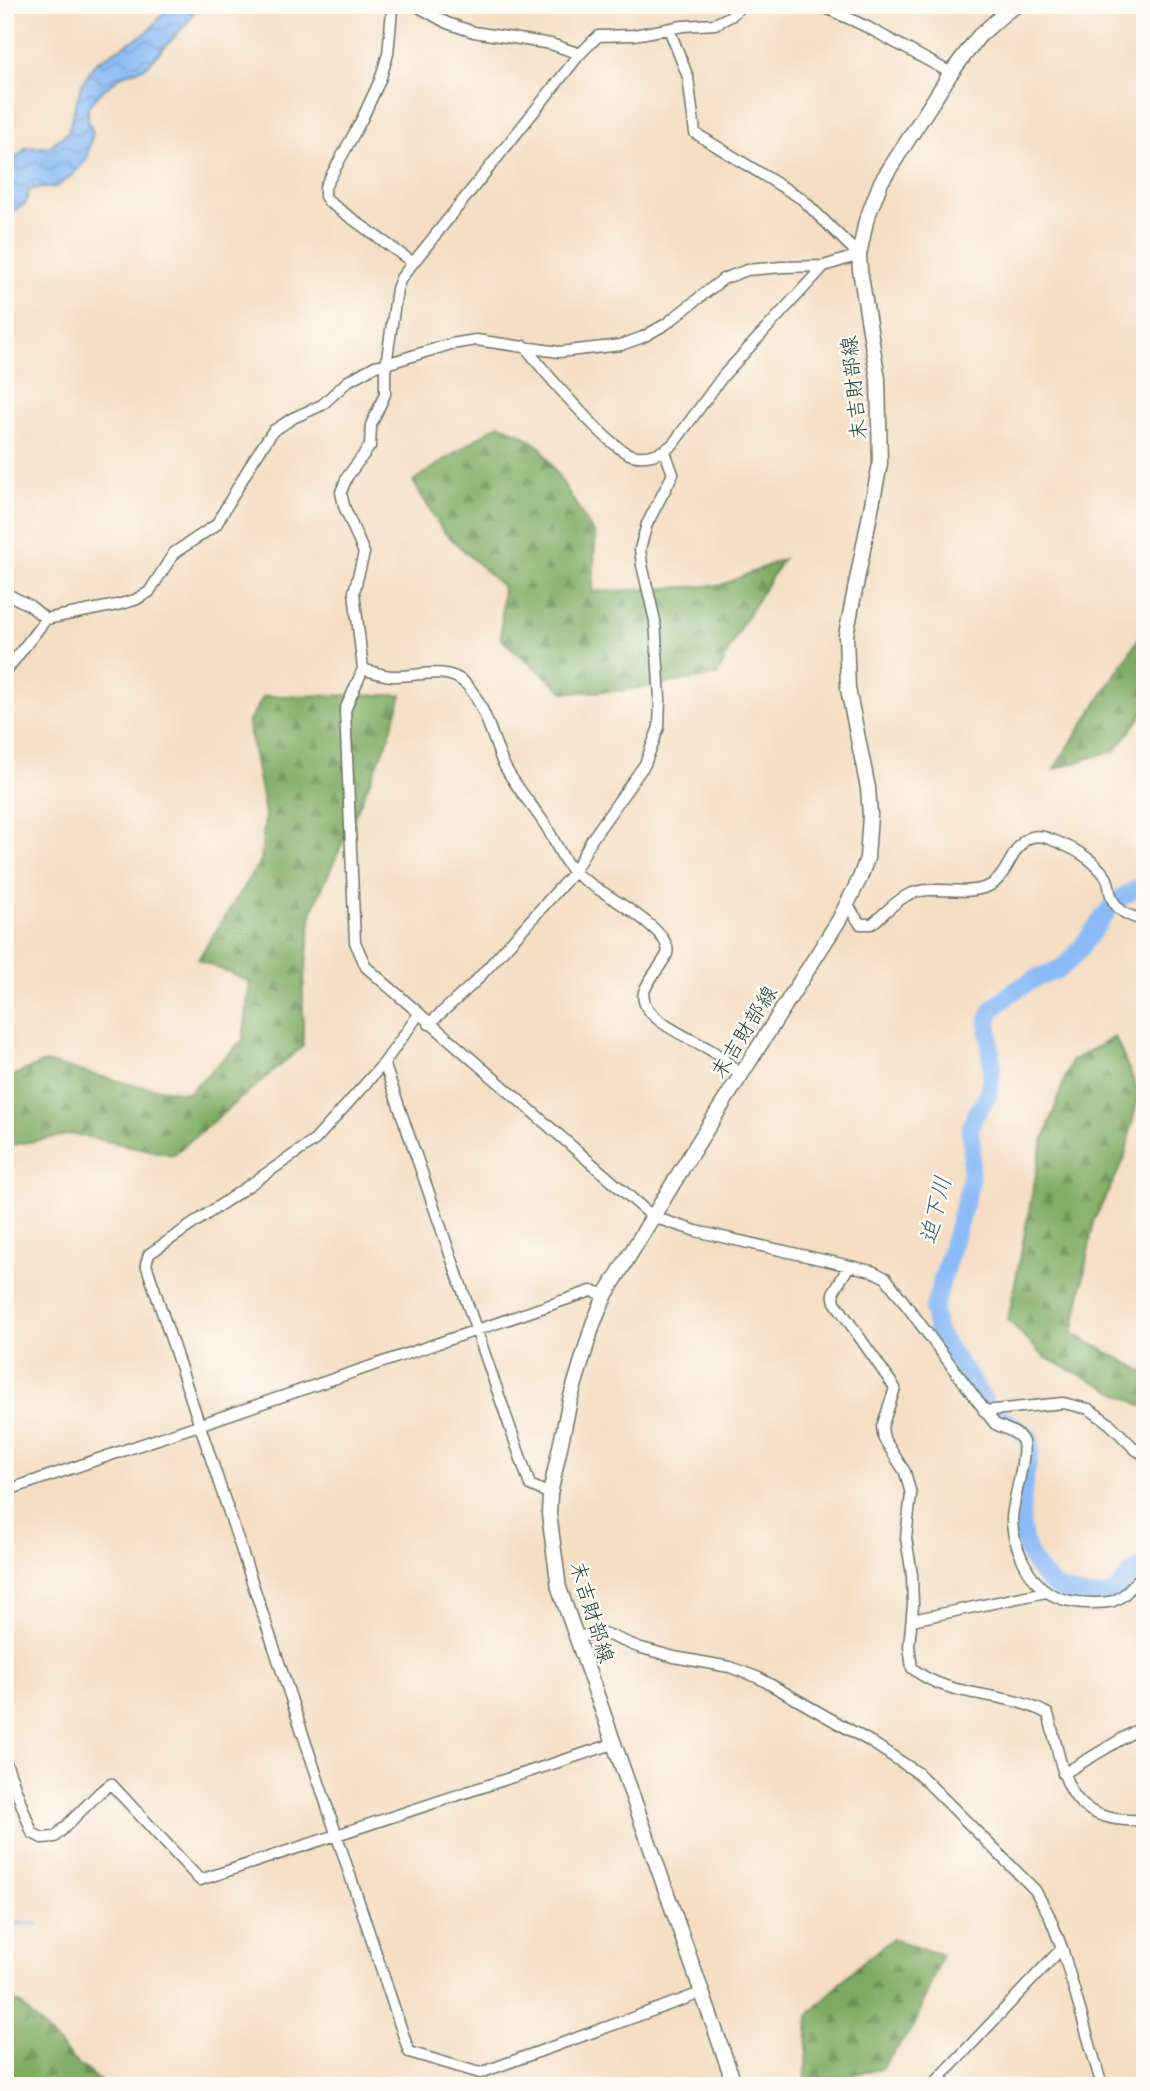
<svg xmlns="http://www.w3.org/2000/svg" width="1150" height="2091" viewBox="0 0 1150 2091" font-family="'Comic Neue','Klee One',sans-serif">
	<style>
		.forest { fill: url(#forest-firs); stroke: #4f744c; stroke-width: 2 }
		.water { fill: url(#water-waves); stroke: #547c95; stroke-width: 2 }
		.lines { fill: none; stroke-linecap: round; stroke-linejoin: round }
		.stream { stroke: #8abbf6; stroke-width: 2.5 }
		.river { stroke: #8abbf6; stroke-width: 18 }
		.street-casing { stroke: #6a7566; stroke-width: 13 }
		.secondary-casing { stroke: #6a7566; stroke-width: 17 }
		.street { stroke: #fff; stroke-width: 10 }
		.secondary { stroke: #fff; stroke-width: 14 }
		.labels { text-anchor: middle; stroke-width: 5; stroke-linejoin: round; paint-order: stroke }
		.street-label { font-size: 21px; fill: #1f3d34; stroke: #fdfcf7 }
		.water-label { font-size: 23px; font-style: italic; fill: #3a5c64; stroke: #fdfcf7 }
	</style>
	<defs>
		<pattern id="forest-firs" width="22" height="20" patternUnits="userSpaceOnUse" patternTransform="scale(1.75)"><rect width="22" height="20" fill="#7fac64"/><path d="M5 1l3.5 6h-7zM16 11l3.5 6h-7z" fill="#678d53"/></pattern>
		<pattern id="water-waves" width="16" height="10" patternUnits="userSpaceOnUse" patternTransform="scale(1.75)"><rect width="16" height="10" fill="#8abbf6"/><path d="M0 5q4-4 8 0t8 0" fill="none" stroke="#7099c8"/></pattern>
	</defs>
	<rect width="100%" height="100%" fill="#fdfcf7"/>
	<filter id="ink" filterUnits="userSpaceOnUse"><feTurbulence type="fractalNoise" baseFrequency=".0143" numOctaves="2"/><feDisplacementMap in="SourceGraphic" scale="14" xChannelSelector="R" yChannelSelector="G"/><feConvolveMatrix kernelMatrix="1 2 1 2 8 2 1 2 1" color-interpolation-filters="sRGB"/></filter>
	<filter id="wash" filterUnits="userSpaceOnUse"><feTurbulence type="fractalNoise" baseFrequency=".00686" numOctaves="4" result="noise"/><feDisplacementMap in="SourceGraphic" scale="28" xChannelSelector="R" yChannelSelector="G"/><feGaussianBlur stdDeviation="1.57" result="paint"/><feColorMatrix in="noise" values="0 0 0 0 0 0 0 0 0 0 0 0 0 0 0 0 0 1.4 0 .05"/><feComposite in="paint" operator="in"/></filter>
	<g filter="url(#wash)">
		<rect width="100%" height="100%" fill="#f5dec3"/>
		<path class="forest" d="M499 424 523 435 541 448 595 535 593 592 722 585 783 559 742 624 717 675 621 691 564 692 501 639 503 587 443 531 413 481Z
			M1145 588V711L1116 750 1054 769 1139 638Z
			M402 695 387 743 312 911 303 990V1046L173 1155 73 1134 12 1145 5 1153V1079L45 1062 138 1086 188 1093 243 1040 250 982 198 959 261 860 265 814 248 723 264 696Z
			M1115 1037 1139 1093 1124 1160 1094 1220 1073 1334 1145 1372V1407L1044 1357 1008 1320 1041 1148 1071 1061Z
			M892 1939 942 1955 915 2024 881 2069 805 2084 809 2015 854 1969Z
			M5 2002 21 2004 73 2060 106 2086H5Z"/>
		<path class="water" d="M170 5H199L188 22 146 67 122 75 101 92 88 107V121L93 132 86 160 71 176 56 187 30 189 25 204 5 216V170L26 148 49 147 68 132 81 86 95 63 149 31Z"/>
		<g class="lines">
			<path class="stream" d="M5 1923 39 1924"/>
			<path class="river" d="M1122 897 1145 884
				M984 1400 937 1331 933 1311 970 1184 972 1146 970 1130 975 1115 989 1094 992 1066 988 1019 993 1009 1011 993 1034 979 1060 969 1074 957 1109 909
				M1000 1416 1029 1437 1031 1445C1024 1488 1010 1531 1038 1569 1048 1582 1056 1590 1072 1593 1083 1596 1097 1600 1109 1595 1121 1591 1123 1581 1131 1574 1135 1570 1141 1568 1145 1565"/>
		</g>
	</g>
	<g filter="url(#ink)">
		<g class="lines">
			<defs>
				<path id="street" d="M394 5 392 10 388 54 380 80 362 119 325 187V196L329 202 412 262
					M415 5 447 23 474 32 551 44 580 54
					M742 5 731 16 715 24 683 26 634 35 598 36 580 54 401 278 397 289 385 372V394L371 425 370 446 347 477 341 492 344 506 364 553 354 592 363 669 345 710 355 942 366 967 653 1217 696 1231 872 1271 886 1278 995 1424C1003 1428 1018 1432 1022 1440 1029 1453 1012 1501 1012 1520 1012 1535 1017 1547 1023 1561 1038 1592 1057 1603 1092 1603 1099 1603 1106 1603 1113 1601 1128 1596 1132 1582 1145 1574
					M820 5 867 27 951 73
					M525 346C540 367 611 451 632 455 646 459 663 453 673 444L723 376 824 266
					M5 593 29 605 46 619
					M5 668 9 667 46 619 117 605 135 600 149 592 174 553 216 525 254 459 273 431 293 418 322 405 348 381 375 366 386 364 451 344 476 340 559 352 621 345 643 337 666 324 723 279 747 270 782 267 824 266 859 255 802 199 695 133 688 77 669 29
					M363 669C373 672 384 676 394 676 418 677 446 665 466 684 483 701 493 739 502 761 513 784 530 802 544 823 554 838 562 861 575 873 592 889 675 929 667 954 661 967 648 979 644 992 637 1019 696 1040 712 1051 723 1057 732 1068 742 1076
					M847 904 860 924H872C883 915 897 899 910 894 934 884 964 897 989 886 1014 874 1013 824 1050 839 1071 847 1092 857 1106 877 1109 882 1109 887 1110 892 1114 910 1128 917 1145 920
					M419 1014 384 1063 315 1140 149 1254 146 1264 409 2052 480 2073 701 1993
					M429 1024 475 982 574 872 592 839 645 764 659 727 660 699 655 621 642 565 640 549 647 524 673 474 665 452
					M384 1063 530 1485 550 1494
					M849 1266 833 1293 835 1302 895 1388 882 1427 884 1439 905 1472 911 1494 906 1538 912 1575 913 1605 909 1646 912 1668C950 1700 1006 1690 1048 1714 1066 1775 1062 1825 1145 1820
					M984 1411 1063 1403 1089 1409 1110 1424 1136 1450 1145 1455
					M5 1491 591 1291 606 1294
					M912 1620 1046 1592
					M576 1637 601 1632 638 1647 674 1657 730 1667 759 1678 871 1742 918 1773 1035 1890 1049 1915 1062 1948 1102 2086
					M5 1760 32 1833 42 1838 55 1837 100 1792 111 1784 200 1880 613 1744
					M1063 1774 1145 1725
					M932 2086 1062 1948"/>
				<path id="secondary" d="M735 2086 559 1588 549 1514 550 1494 570 1400 593 1324 606 1294 691 1154 839 920 860 878 867 858 870 815 868 788 848 689 846 635 880 464 878 379 860 270 859 255 866 221 881 182 951 73 979 36 1006 12 1017 5"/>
			</defs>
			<use href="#street" class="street-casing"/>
			<use href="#secondary" class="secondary-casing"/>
			<use href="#street" class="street"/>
			<use href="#secondary" class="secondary"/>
		</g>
	</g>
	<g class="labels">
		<g class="street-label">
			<text transform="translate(854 388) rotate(-96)" y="7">末吉財部線</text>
			<text transform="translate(744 1032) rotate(-58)" y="7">末吉財部線</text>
			<text transform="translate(592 1612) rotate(73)" y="7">末吉財部線</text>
		</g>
		<g class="water-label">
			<text transform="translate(935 1210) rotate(-76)" y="8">迫下川</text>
		</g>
	</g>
	<rect width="1150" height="2091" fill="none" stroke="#fdfcf7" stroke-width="28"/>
</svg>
